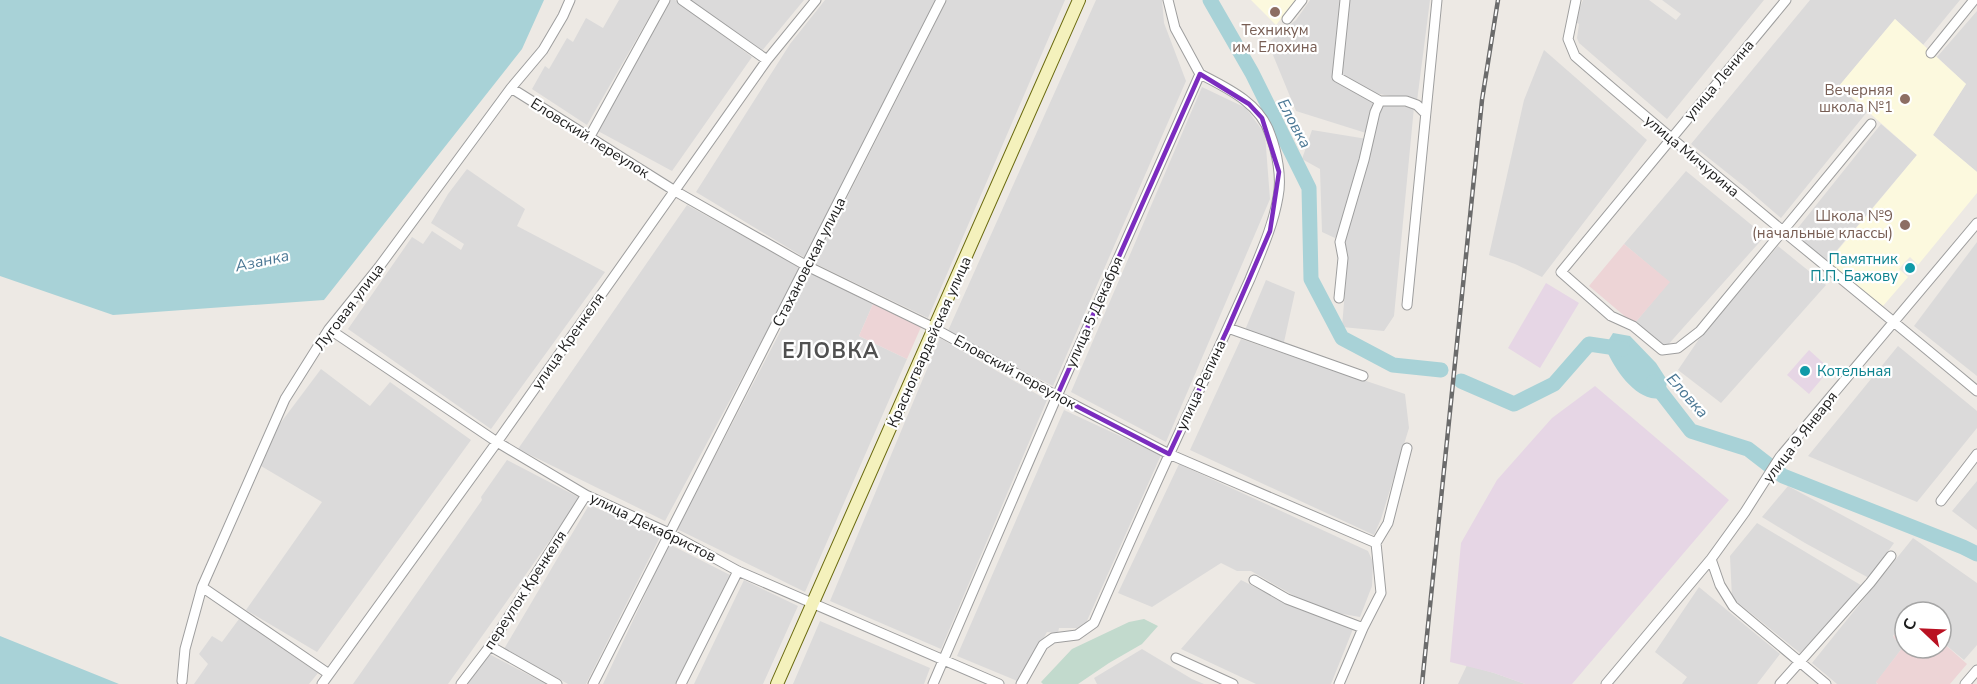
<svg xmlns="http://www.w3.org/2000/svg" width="1977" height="684" viewBox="0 0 1977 684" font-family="'Nunito Sans',sans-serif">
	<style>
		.residential { fill: #dbdada }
		.commercial { fill: #edd4d6 }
		.industrial { fill: #e6d6e5 }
		.education { fill: #fcf9de }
		.wetland { fill: #c2dacd }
		.water { fill: #a8d2d7 }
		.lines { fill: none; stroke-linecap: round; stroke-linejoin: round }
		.river { stroke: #a8d2d7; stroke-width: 15 }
		.minor-casing { stroke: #9e9e9e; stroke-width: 11 }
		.secondary-casing { stroke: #6a6a0e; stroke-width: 14 }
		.minor { stroke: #fff; stroke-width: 9 }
		.secondary { stroke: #f4f1bc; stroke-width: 12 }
		.rail-casing { stroke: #6b6b6b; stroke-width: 4.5 }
		.rail { stroke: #fff; stroke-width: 2; stroke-dasharray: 7; stroke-linecap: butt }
		.marked { fill: none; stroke: #7b2cbf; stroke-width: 4.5; stroke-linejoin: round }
		.education-dot { fill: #8d6e63; stroke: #fff; stroke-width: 2 }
		.culture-dot { fill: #0f9aa8; stroke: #fff; stroke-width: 2 }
		.labels { text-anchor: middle; stroke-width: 4.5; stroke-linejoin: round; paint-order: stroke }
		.education-label { font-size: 15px; fill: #785e54; stroke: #fff; text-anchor: end }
		.street-label { font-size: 15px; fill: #1d1d1d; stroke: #fff }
		.culture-label { font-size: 15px; fill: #0d838f; stroke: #fff; text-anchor: end }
		.water-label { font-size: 16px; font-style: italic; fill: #4c7895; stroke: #fff }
		.district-label { font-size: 21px; font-weight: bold; letter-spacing: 1.5px; fill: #505050; stroke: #fff }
	</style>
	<rect width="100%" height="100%" fill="#ede9e4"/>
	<path class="residential" d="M619 0H659L587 125 532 89 545 66 549 69 567 38 573 42 586 18 603 28Z
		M671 0H675L752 57 672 171 598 131Z
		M690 0H804L761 52Z
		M825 0H937L805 258 696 192 790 44Z
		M947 0H1065L928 318 814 263Z
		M1096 0H1162L1164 23 1186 81 1053 386 947 333Z
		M1310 0H1342L1334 79 1377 102 1366 133 1296 111 1268 43 1296 20Z
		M1347 0H1430L1417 101 1374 93 1339 73Z
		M1583 0H1649L1676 20 1681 14 1662 0H1764L1667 119 1579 43 1577 38 1579 24 1574 21Z
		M1810 0H1960L1923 45 1895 19 1839 86 1867 112 1781 218 1745 187 1691 144Z
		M1977 11V172L1933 135 1966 84 1937 57Z
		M1544 50 1647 140 1542 277 1515 264 1489 255 1524 100Z
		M1202 87 1246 108 1265 134 1270 199 1166 442 1071 392Z
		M1381 105 1414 107 1394 316 1384 331 1342 327 1348 254 1343 240Z
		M1881 124 1917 155 1827 262 1793 234Z
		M1312 130 1367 139 1342 225 1335 238 1322 232 1320 169 1302 159Z
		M467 169 525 209 517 226 605 272 491 429 348 329 412 237 423 244 432 231 461 250 464 244 431 223 448 194Z
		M1686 171 1765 236 1666 347 1634 324 1669 282 1624 244Z
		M687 205 801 268 665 521 518 449Z
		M1977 242V376L1914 326Z
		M1778 246 1826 285 1721 403 1678 370 1699 339Z
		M811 273 873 304 859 336 907 359 805 592 677 529Z
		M1266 280 1295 292 1284 342 1245 330Z
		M940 338 1047 400 941 649 830 601Z
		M1241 339 1405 394 1409 428 1381 519 1374 535 1190 450Z
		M1898 346 1977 411V428L1917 502 1808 456Z
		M321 369 370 406 390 382 471 440 317 652 246 610 322 502 261 466 279 425Z
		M1064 410 1161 455 1086 623 1077 628H1059L1058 633 1047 632 1020 682 957 656Z
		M507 460 580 498 448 684H353L482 500 481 497Z
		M1179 464 1368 551 1373 562 1372 586 1360 617 1337 613 1298 598 1251 571H1237L1221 563 1152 607 1118 593Z
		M1977 481V530L1952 511Z
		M1788 486 1894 543 1869 578 1805 543 1762 517Z
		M589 505 661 535 586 684H568L504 649Z
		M1757 523 1864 587 1800 653 1732 598 1730 556Z
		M1913 538 1977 583V645L1964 660 1941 641V612H1905V619L1893 636 1903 647 1876 683 1878 684H1837L1812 663Z
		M669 544 730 575 675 684H603Z
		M744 580 798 606 763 684H694Z
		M1241 580 1296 608 1353 629 1331 684H1256L1181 649Z
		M1699 587 1780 654 1757 684H1682L1687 677 1655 652Z
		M239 619 318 673 309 684H194L208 664 199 654 212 636 222 642Z
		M820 621 930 668 924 684H793Z
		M1142 649 1192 679 1204 684H1097L1094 678Z
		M489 654 546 684H468Z
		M1467 665 1494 673 1525 684H1458Z"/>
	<path class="commercial" d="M1624 244 1670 282 1634 324 1589 286Z
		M873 304 921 327 907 359 859 336Z
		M1905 619V648H1941V641L1967 664 1950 684H1878L1876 682 1903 647 1893 637Z"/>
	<path class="industrial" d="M1546 283 1579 303 1540 368 1508 348Z
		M1809 350 1830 369 1809 394 1787 375Z
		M1595 386 1729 500 1572 684H1525L1494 673 1450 662 1461 543 1497 480 1552 418Z"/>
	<path class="education" d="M1251 0H1296L1276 25Z
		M1895 19 1966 84 1933 135 1977 172V193L1918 265 1910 257 1904 263 1899 269 1908 277 1883 306 1828 262 1917 155 1839 86Z"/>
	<path class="wetland" d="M1144 619 1158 626 1142 644 1109 663 1078 684H1043L1041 682 1072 649 1129 622Z"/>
	<path class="water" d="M0 0H544L522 49 324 300 113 315 0 276Z
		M1613 333 1630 336 1656 363 1667 380 1665 398C1661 398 1655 399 1651 398 1630 393 1612 365 1605 346Z
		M0 636 119 684H0Z"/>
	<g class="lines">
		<path class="river" d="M1210 0 1252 73 1309 188 1311 279 1342 338 1393 365 1441 370
			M1461 381 1514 404 1554 384 1589 344 1623 349
			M1653 382 1691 431 1748 449 1783 476 1963 547 1977 554"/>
		<defs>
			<path id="minor" d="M682 0 767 60
				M1168 0 1175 28 1200 74
				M1345 0 1337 77 1380 101H1406L1417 105 1425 113
				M1576 0 1568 39 1575 56C1707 171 1843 279 1977 391
				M1786 0 1561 272 1611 316 1633 326 1662 350 1678 348 1700 331 1871 124
				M1287 19 1302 0
				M1931 53 1974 0
				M511 88 675 191 807 266 928 325 1057 396 1169 454 1376 543
				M589 138 665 0
				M1339 298 1343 258 1340 242 1364 160 1375 112 1380 101
				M1407 305 1437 0
				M1228 328 1363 376
				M329 329 497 442 586 495 669 533 738 571 999 684
				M1941 501 1977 454
				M1711 559 1720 585 1733 606 1826 684
				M1254 580 1287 599 1363 628
				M202 587 329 674
				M490 646 557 684
				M1176 658 1233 684
				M182 681 185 649 202 587 285 399 329 329 379 267 511 88 543 50 563 16 570 0
				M322 684 497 442 767 60 816 0
				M461 684 490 646 586 495
				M593 684C708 455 826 229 941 0
				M681 684 738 571
				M933 684 1057 396 1200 74
				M1021 684 1043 645 1053 638 1077 635 1094 623C1130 541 1166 459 1205 378 1220 345 1235 312 1250 279 1261 252 1273 226 1278 197 1282 178 1277 152 1270 134 1260 103 1227 88 1200 74
				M1339 684 1363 628 1381 593 1376 543 1388 523 1407 448
				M1606 684 1711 559 1745 512 1780 457 1977 223
				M1780 684 1870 583 1891 556
				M1965 684 1977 670"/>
			<path id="secondary" d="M777 684 1079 0"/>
		</defs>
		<use href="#minor" class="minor-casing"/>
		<use href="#secondary" class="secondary-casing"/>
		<use href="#minor" class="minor"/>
		<use href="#secondary" class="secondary"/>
		<defs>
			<path id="rail" d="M1422 684 1482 100 1498 0"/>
		</defs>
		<use href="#rail" class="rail-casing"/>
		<use href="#rail" class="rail"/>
	</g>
	<path class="marked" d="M1200 74 1249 104 1262 118 1279 172 1270 231 1228 328 1169 454 1057 396Z"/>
	<g class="education-dot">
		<circle cx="1275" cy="12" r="6"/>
		<circle cx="1905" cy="99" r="6"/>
		<circle cx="1905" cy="225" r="6"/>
	</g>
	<g class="culture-dot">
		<circle cx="1910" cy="268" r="6"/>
		<circle cx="1805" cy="371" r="6"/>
	</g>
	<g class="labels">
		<g class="education-label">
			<text x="1275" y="35" text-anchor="middle">Техникум<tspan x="1275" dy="17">им. Елохина</tspan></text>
			<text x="1893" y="95">Вечерняя<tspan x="1893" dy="17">школа №1</tspan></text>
			<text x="1893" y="221">Школа №9<tspan x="1893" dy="17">(начальные классы)</tspan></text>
		</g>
		<g class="street-label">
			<text transform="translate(1719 80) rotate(-50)" y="5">улица Ленина</text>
			<text transform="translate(590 138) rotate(32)" y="5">Еловский переулок</text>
			<text transform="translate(1692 156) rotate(40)" y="5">улица Мичурина</text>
			<text transform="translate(809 262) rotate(-63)" y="5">Стахановская улица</text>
			<text transform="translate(349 307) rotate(-53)" y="5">Луговая улица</text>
			<text transform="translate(1094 312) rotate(-66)" y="5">улица 5 Декабря</text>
			<text transform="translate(568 341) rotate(-55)" y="5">улица Кренкеля</text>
			<text transform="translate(929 342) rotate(-66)" y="5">Красногвардейская улица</text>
			<text transform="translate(1015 372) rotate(29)" y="5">Еловский переулок</text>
			<text transform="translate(1201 385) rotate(-65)" y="5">улица Репина</text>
			<text transform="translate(1800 437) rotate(-52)" y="5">улица 9 Января</text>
			<text transform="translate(653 527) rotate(26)" y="5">улица Декабристов</text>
			<text transform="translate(525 590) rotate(-57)" y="5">переулок Кренкеля</text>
		</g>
		<g class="culture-label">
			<text x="1898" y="264">Памятник<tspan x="1898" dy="17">П.П. Бажову</tspan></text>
			<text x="1817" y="376" text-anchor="start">Котельная</text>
		</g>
		<g class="water-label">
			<text transform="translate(1295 123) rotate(62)" y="6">Еловка</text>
			<text transform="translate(262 260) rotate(-12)" y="6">Азанка</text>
			<text transform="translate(1688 395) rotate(48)" y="6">Еловка</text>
		</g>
		<g class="district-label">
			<text x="831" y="358">ЕЛОВКА</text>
		</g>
	</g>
	<g transform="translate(1923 630) rotate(293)"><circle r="28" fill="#ffffff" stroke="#a5a5a5" stroke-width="1.5"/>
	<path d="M0-4.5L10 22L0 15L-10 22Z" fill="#b91122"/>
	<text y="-9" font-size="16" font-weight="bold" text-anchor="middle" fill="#1d1d1d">С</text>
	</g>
</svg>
